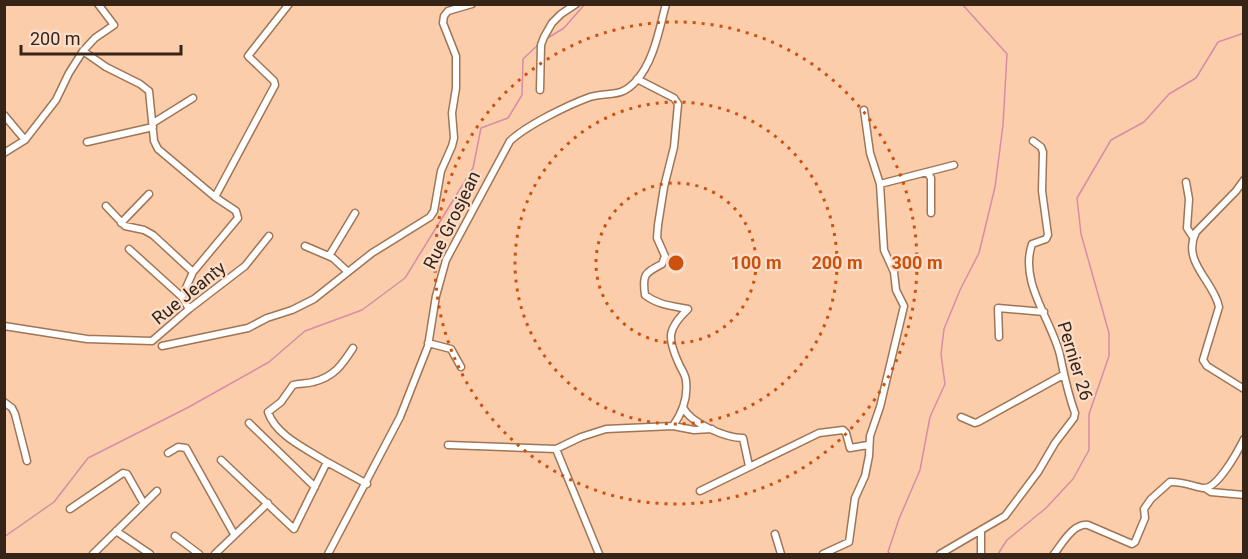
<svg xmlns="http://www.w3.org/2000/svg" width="1248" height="559" viewBox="0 0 1248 559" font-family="Roboto,sans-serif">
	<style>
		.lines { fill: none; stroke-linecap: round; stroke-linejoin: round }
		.stream { stroke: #d68da6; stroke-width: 1.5 }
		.street-casing { stroke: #9f7555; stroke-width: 9 }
		.street { stroke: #fff; stroke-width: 6 }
		.ring { fill: none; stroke: #cd510e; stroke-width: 3; stroke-dasharray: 3 6 }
		.labels { text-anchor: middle; stroke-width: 4.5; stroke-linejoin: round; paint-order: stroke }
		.street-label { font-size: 18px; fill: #362417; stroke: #fbdeca }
		.centre { fill: #cd510e; stroke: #fbdeca; stroke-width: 3 }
		.ring-label { font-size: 18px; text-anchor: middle; font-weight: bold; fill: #cd510e; stroke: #fbdeca; stroke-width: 4.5; stroke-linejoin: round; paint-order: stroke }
	</style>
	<rect width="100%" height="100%" fill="#fccdaa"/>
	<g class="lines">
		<path class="stream" d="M546 39 564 28 585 4
			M4 537 54 502 88 458 187 408 269 362 305 331 362 310 405 278 473 168 481 128 508 118 522 95 523 59 539 44
			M891 554 888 552 899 519 920 470 930 417 945 384 941 354 944 329 960 290 979 253 995 187 1003 125 1007 54 962 4
			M998 554 1007 540 1046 508 1073 479 1089 450V414L1109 356V333L1081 234 1077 198 1111 140 1144 122 1169 94 1196 78 1218 42 1244 33"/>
		<defs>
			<path id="street" d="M83 51 106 67 140 84 149 91 154 141 158 149 215 197
				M637 79 674 98 678 104 674 147 664 187 658 225 657 238 665 256 662 264C645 273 642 274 645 295 658 305 672 306 688 309 667 329 667 338 679 364 681 369 686 375 686 381 688 397 682 413 673 426
				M540 90 541 45 544 37 552 23 561 14 576 4
				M4 115 25 140
				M153 123 193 98
				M87 142 153 127
				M4 153 25 140 56 100 69 73 83 51 95 38 114 25 98 4
				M927 172 931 178V213
				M1244 180 1236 191 1196 232C1181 262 1214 281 1219 307L1203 360 1207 366 1244 389
				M1186 182 1189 199 1187 228 1193 237
				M880 184 954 165
				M106 206 125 226 144 230 153 235 193 272
				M121 223 149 194
				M305 246 333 258 348 272
				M129 249 182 297
				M329 256 355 213
				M189 309 182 297 193 272 238 218 236 211 215 197 275 85 274 81 248 56 289 4
				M4 326 87 339 152 341 189 309 245 266 269 236
				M999 337 998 308 1044 312
				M428 343 451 349 461 367
				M162 346 248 328 267 318 292 310 314 299 372 253 430 217 434 211 441 171 452 146 454 138 452 113 456 88V56L443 23 444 16 448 11 472 4
				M4 402 12 408 15 414 27 461
				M683 407C690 423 726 438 743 438L749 466
				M961 417 975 423 978 422 1063 375
				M249 423 315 487
				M448 445 556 449 581 437 606 429 673 426 694 430 712 429
				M556 449 599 554
				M168 453 178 447 186 448 234 534
				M221 460 294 529 327 462 367 484
				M327 462C307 449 276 436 268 412L281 402 293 385C300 383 306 384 313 382 334 377 342 365 353 348
				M1205 488 1211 492 1244 495
				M700 491 819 433 843 430 846 433 850 448 868 445
				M70 509 123 473 127 474 144 504
				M981 530V554
				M116 531 150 554
				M775 534 781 554
				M175 536 199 554
				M93 554 157 491
				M215 554 268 503
				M328 554 400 417 428 346 436 296 446 260 510 141C527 125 568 105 590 97 609 91 620 99 636 81 654 61 659 30 666 4
				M823 554 849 542 855 498 865 476 869 456 870 436 880 407 904 306 896 290 894 272 884 250 880 184 870 153 864 110
				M940 554 1005 516 1038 472 1055 443 1074 418 1075 413C1068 394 1064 375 1060 355 1051 319 1019 282 1032 244L1046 239 1048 235 1042 191 1043 152 1041 147 1033 141
				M1054 554C1062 544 1073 523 1088 525L1132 544 1135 542 1145 518 1144 509 1151 499 1170 482C1181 481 1192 486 1203 488 1217 490 1238 451 1244 439"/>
		</defs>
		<use href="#street" class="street-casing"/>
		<use href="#street" class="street"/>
	</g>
	<g class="ring">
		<circle cx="676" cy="263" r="80"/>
		<circle cx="676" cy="263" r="161"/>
		<circle cx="676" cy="263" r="241"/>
	</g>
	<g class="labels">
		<g class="street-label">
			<text transform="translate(452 220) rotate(-64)" y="6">Rue Grosjean</text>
			<text transform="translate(189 293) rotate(-39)" y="6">Rue Jeanty</text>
			<text transform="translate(1075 361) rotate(73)" y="6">Pernier 26</text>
		</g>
	</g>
	<circle cx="676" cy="263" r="9" class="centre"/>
	<g class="ring-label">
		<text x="756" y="269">100 m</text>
		<text x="837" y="269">200 m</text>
		<text x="917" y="269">300 m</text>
	</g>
	<rect width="1248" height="559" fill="none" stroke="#362417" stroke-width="12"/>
	<path d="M21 45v9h160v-9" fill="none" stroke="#362417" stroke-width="3"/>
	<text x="30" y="45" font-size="18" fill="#362417" stroke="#fbdeca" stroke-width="4.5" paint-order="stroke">200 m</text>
</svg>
